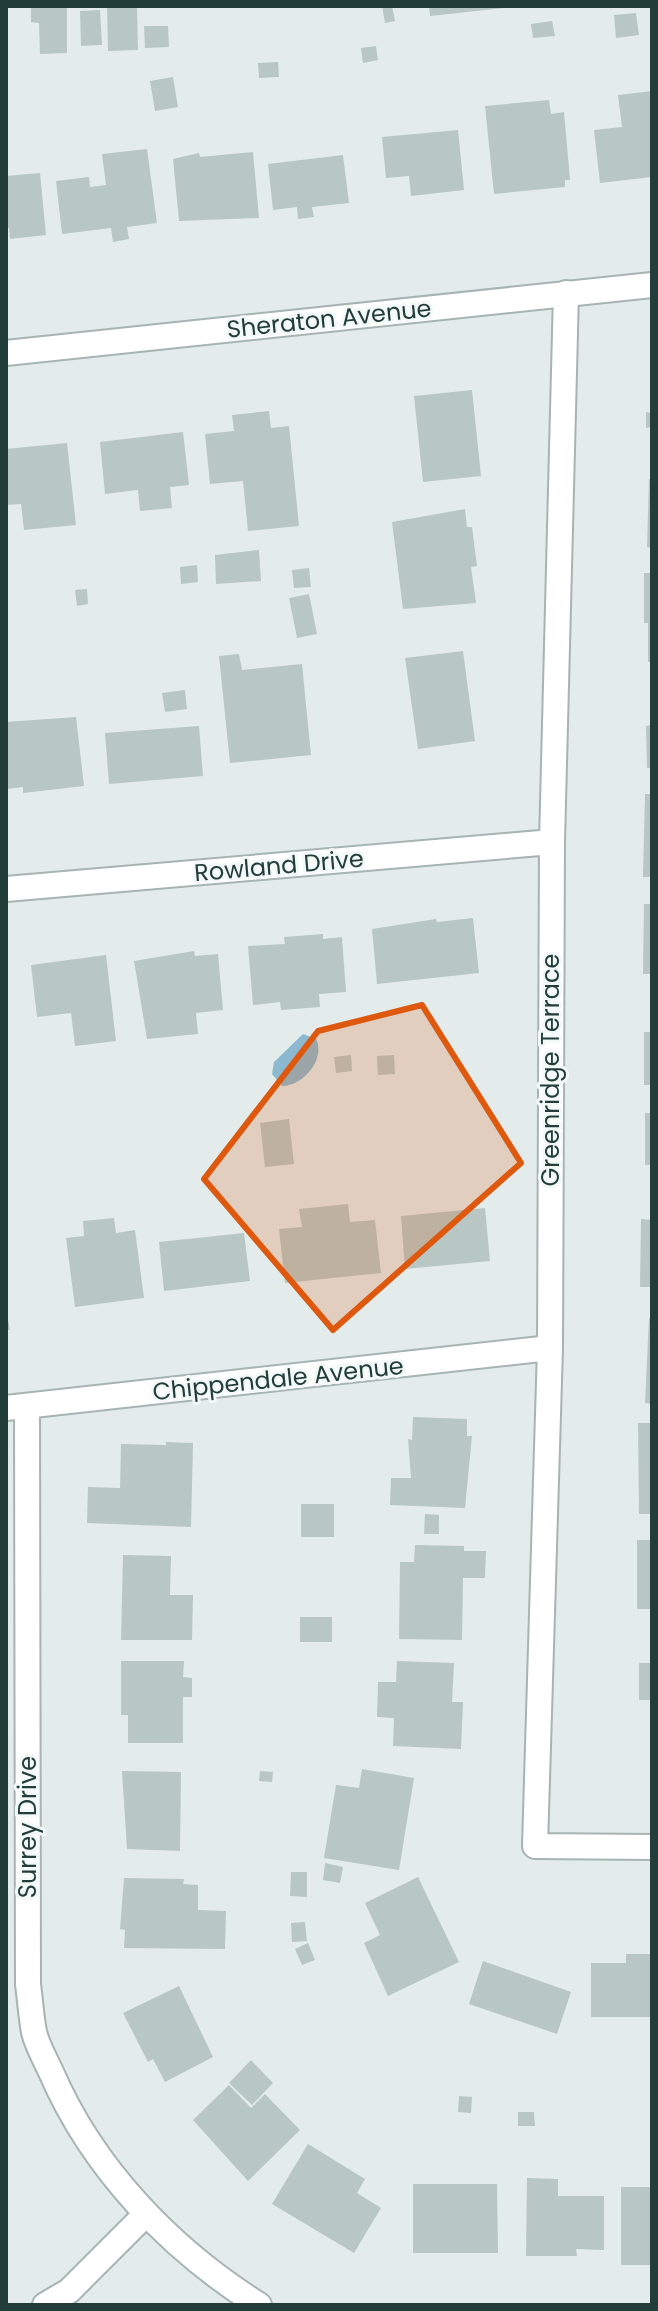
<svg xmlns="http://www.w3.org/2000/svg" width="658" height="2311" viewBox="0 0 658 2311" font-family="Poppins,sans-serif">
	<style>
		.water { fill: #8cb9d0 }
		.building { fill: #b8c7c3 }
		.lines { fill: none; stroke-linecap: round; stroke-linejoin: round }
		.street-casing { stroke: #a6b4b2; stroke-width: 28 }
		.street { stroke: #fff; stroke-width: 24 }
		.marked { fill: #de580e; fill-opacity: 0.2; stroke: #de580e; stroke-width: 6; stroke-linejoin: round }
		.labels { text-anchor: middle; stroke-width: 6; stroke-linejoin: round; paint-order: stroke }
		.street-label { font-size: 24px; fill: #233d3b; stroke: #f3f9f7 }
	</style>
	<rect width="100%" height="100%" fill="#e3ecea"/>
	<path class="water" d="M303 1034 316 1039C326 1059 303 1086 282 1086L272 1074 274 1062Z"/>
	<path class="building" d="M31 6H67V53L40 54 39 23 31 22Z
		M107 6H137L138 50 108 51Z
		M382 6H392L395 21 385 23Z
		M429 6H503L504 8 430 16Z
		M100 10 102 45 81 46 80 11Z
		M636 13 639 35 616 38 614 15Z
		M552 21 555 36 533 38 531 24Z
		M144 26H168L169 47 145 48Z
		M376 46 378 60 363 63 361 48Z
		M278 62 279 77 259 78 258 63Z
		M173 77 178 107 155 111 150 81Z
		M652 91V177L600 183 594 130 622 127 618 95Z
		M549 100 551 114 564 112 570 180H565V187L494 194 485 106Z
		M458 130 464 190 411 196 409 176 386 178 382 137Z
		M147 149 157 223 127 227 129 239 113 242 111 228 62 234 56 181 89 177 90 187 106 185 102 154Z
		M253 152 259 218 179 221 173 159 199 153 200 157Z
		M343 155 349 203 312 207 314 217 298 219 297 207 273 210 268 164Z
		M40 173 46 235 10 239 9 228H6V176Z
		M472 390 481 476 423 482 414 396Z
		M269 411 271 428 289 426 299 526 248 531 243 481 210 484 205 434 234 431 232 415Z
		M646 412 652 413V427L646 428Z
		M183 432 189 485 170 487 172 508 140 511 138 490 105 494 100 442Z
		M67 443 76 525 24 530 21 504 6 505V449Z
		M649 479 652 480V548L647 547Z
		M465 509 467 527H472L477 566 471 567 476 603 403 609 392 522Z
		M259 550 261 581 216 584 215 555Z
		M197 565 198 582 181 584 180 567Z
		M309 568 311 587 294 588 292 570Z
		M644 573H652V662H648V623H644Z
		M87 589 88 604 77 606 75 590Z
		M309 594 317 634 297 638 289 598Z
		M463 651 475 741 418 749 405 658Z
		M239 654 242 670 302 664 311 755 230 763 219 656Z
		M185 690 187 709 165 712 162 693Z
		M76 717 84 786 23 793V787L6 789V722Z
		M652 725V768H647L646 726Z
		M199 726 203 776 109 784 105 733Z
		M645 794H652V877H643Z
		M644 904H652V974H643Z
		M473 918 479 973 377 984 372 929 436 919 437 922Z
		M323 934V939L342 937 346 992 319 994 320 1007 281 1010 280 1002 253 1005 248 946 285 944 284 937Z
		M194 951 195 956 218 954 223 1010 196 1013 198 1034 147 1039 134 961Z
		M106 955 116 1041 75 1046 71 1013 37 1017 31 965Z
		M644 1032H652V1085H644Z
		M351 1055 352 1071 336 1073 334 1057Z
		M394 1055 395 1074 378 1075 377 1056Z
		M645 1113H652V1165H645Z
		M289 1119 294 1164 265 1167 260 1123Z
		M348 1204 350 1222 375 1220 381 1273 285 1283 279 1229 302 1227 299 1209Z
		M485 1208 490 1261 405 1269 401 1216Z
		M114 1218 116 1233 135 1230 144 1298 75 1307 66 1238 84 1236 83 1221Z
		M641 1219 652 1220V1287H640Z
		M244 1233 250 1281 164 1291 159 1242Z
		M6 1309 10 1330H6Z
		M649 1318 652 1319V1404L645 1403Z
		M413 1417 467 1419V1436H472L465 1508 390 1505 391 1478H411L408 1439 412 1440Z
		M638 1423H652V1514H639Z
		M166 1442 193 1443 191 1527 87 1523 88 1487 120 1488 121 1444 166 1445Z
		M301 1504H334V1537H301Z
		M425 1514 439 1515V1534H424Z
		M637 1540H652V1609H637Z
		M415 1545 464 1546V1551H486L485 1578H463L462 1640 399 1639 400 1562H414Z
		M123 1555 171 1556 170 1595H193L192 1640H121Z
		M300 1617H332V1642H300Z
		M121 1661H184L183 1677 192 1678V1697H183V1743H128V1715H121Z
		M397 1661 454 1663 452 1702H463L461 1749 393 1746 394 1718 377 1717 378 1682H396Z
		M639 1663H652V1700H639Z
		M362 1769 414 1778 399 1870 324 1858 336 1785 359 1788Z
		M122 1771 181 1772 180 1851 127 1849Z
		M260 1771 273 1772 272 1782 259 1781Z
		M325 1863 343 1867 340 1883 323 1880Z
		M291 1872H307V1897L290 1896Z
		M418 1877 459 1962 388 1996 364 1943 380 1935 365 1903Z
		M124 1878 184 1879 183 1884 198 1885V1910L226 1911 225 1949 124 1948 125 1930 120 1929Z
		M305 1922 307 1941 292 1942 291 1923Z
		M308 1943 315 1960 302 1965 295 1949Z
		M626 1954H652V2017H591V1963H626Z
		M483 1961 571 1992 557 2034 469 2004Z
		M179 1986 213 2057 165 2082 153 2059 148 2062 123 2013Z
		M251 2060 273 2083 252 2105 229 2083Z
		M229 2085 251 2108 265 2094 300 2130 248 2181 193 2120Z
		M459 2096 472 2097 471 2113 458 2112Z
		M518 2112H534L535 2126H518Z
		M308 2144 365 2179 357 2193 381 2208 354 2253 272 2204Z
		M527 2178 558 2179V2196H604V2250L576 2249 577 2256H526Z
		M413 2184H497L498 2253H413Z
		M621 2187H652V2265H621Z"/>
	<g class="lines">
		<defs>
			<path id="street" d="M566 293 552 842 550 1348 535 1846 652 1847
				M6 353 652 285
				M6 889 552 842
				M27 1406 28 1984C30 1999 31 2016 34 2032 37 2045 45 2059 51 2072 93 2169 170 2249 259 2305
				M6 1408 550 1348
				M45 2305 69 2291 145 2215"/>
		</defs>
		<use href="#street" class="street-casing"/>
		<use href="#street" class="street"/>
	</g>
	<path class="marked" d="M422 1005 521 1163 333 1330 204 1179 318 1031Z"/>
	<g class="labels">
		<g class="street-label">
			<text transform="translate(329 319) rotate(-6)" y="8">Sheraton Avenue</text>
			<text transform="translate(279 866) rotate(-5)" y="8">Rowland Drive</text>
			<text transform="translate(551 1070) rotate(-90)" y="8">Greenridge Terrace</text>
			<text transform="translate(278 1379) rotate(-6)" y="8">Chippendale Avenue</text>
			<text transform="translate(28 1827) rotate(-90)" y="8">Surrey Drive</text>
		</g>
	</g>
	<rect width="658" height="2311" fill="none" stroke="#233d3b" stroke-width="16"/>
</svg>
